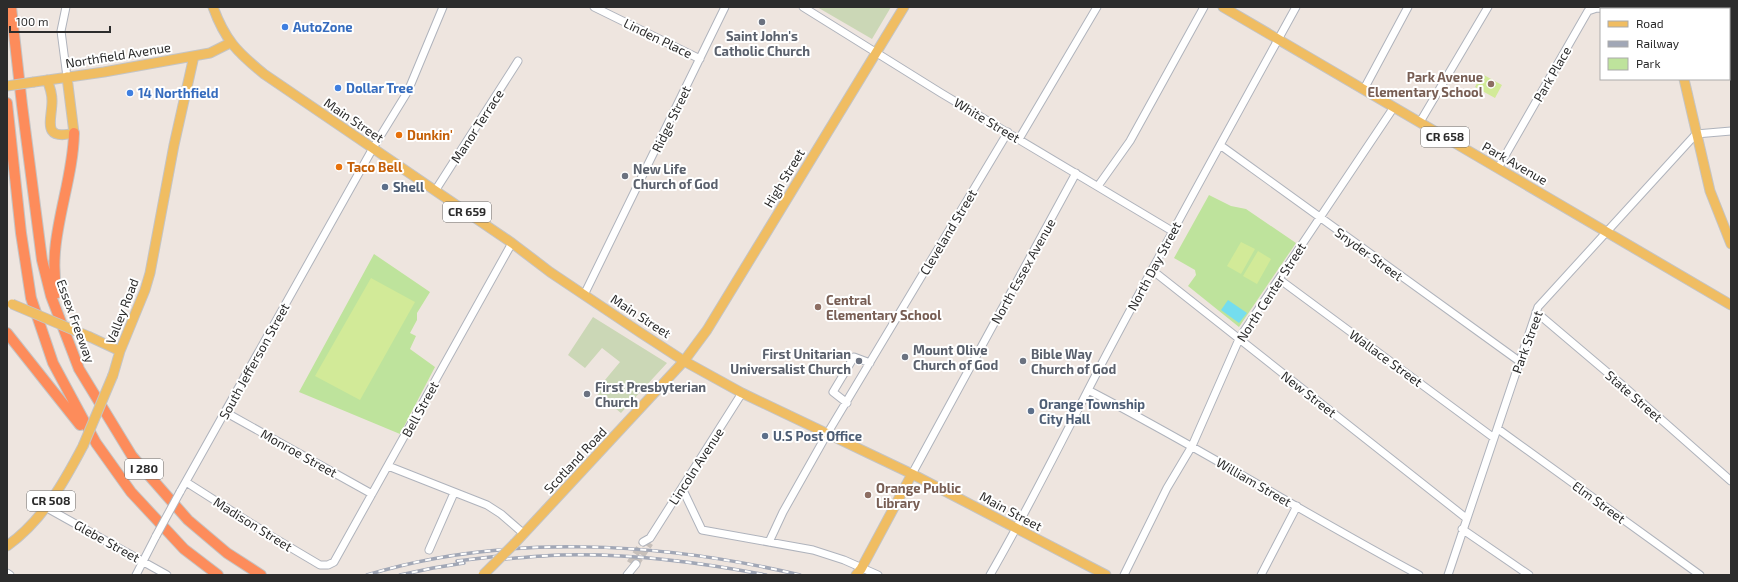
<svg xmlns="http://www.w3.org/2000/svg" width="1738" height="582" viewBox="0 0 1738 582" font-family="'Exo 2',sans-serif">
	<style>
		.green { fill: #bee39c }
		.cemetery { fill: #cbd7b6 }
		.pitch { fill: #d2ea98 }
		.water { fill: #74ddee }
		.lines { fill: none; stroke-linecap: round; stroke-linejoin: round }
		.minor-tunnel { stroke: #c7c0bb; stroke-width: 7; stroke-dasharray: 7 3.5; stroke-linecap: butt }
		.minor-casing { stroke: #afb3bc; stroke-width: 9 }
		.major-casing { stroke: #c4c4c4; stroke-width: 11 }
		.highway-casing { stroke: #c4c4c4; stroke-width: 12 }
		.minor { stroke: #fff; stroke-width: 7 }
		.major { stroke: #f0bd62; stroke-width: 9 }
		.highway { stroke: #fd8c5b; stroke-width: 10 }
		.rail-casing { stroke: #a1a7b6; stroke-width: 3.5 }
		.rail { stroke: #fff; stroke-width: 2; stroke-dasharray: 6; stroke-linecap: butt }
		.minor-bridge-casing { stroke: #afb3bc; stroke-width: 9; stroke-linecap: butt }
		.major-bridge-casing { stroke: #c4c4c4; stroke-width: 11; stroke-linecap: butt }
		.minor-bridge { stroke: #fff; stroke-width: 7 }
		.major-bridge { stroke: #f0bd62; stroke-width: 9 }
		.worship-dot { fill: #6b7280; stroke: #fff; stroke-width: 1.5 }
		.shop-dot { fill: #3f7fe0; stroke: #fff; stroke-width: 1.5 }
		.education-dot { fill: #8d6e63; stroke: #fff; stroke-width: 1.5 }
		.food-dot { fill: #e8710a; stroke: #fff; stroke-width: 1.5 }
		.service-dot { fill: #5c6f8a; stroke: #fff; stroke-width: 1.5 }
		.labels { text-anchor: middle; stroke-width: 4; stroke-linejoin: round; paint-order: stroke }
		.shield { fill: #fff; stroke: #6b6b6b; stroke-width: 1 }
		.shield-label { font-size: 12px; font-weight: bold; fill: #2c2c2c }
		.shop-label { font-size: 13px; font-weight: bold; fill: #366cbe; stroke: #fff; text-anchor: start }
		.worship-label { font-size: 13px; font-weight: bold; fill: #5b616d; stroke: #fff; text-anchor: start }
		.street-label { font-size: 13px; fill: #2c2c2c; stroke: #fff }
		.education-label { font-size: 13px; font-weight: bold; fill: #785e54; stroke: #fff; text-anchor: start }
		.food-label { font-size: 13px; font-weight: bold; fill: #c56008; stroke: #fff; text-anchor: start }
		.service-label { font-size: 13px; font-weight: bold; fill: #4e5e75; stroke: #fff; text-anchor: start }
	</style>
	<rect width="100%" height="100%" fill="#eee5df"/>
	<path class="green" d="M1209 195 1231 206 1246 209 1296 243 1239 327 1188 286 1196 275 1195 270 1174 258Z
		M374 254 430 292 417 313V320L410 333 416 336 410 349 435 367 400 434 299 392Z"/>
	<path class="cemetery" d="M817 7H891L872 39Z
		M593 317 667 363 621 413 595 392 620 362 602 348 585 368 568 355Z"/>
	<path class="pitch" d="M1482 74 1502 85 1495 98 1475 87Z
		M1241 242 1255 249 1241 274 1227 266Z
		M1258 251 1271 259 1257 284 1243 276Z
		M371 278 415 302 360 400 315 376Z"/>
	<path class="water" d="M1228 300 1247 313 1239 323 1221 310Z"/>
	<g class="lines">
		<path class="minor-tunnel" d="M630 563 643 542
			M636 564 650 543"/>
		<defs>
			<path id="minor" d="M66 7 61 31 67 77
				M594 7 700 59
				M803 7 941 93 1172 231
				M1647 9 1654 7
				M1364 89 1408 7
				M1420 122 1488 7
				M1019 139 1097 7
				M1220 145 1519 361
				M1498 168 1588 11 1597 8 1623 9
				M1098 186 1130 141 1204 7
				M435 191 518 61
				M1152 270 1466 518
				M1279 279 1494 438
				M584 295 725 7
				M1536 312 1621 384 1731 481
				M1088 390C1200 448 1307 515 1419 575
				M847 403 833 392 854 357 870 363
				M225 412 372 494
				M1498 429 1700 575
				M388 466 487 505 501 514 524 534
				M912 474 1076 173
				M186 482 271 536 320 565H328L334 562 512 243
				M682 488 702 530 813 550 844 560 878 575
				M180 492 373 148 408 91 443 7
				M47 508 167 575
				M1462 529 1529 575
				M643 542 650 538 742 393
				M769 542 783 512 827 434 1008 132
				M429 550 454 493
				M7 573 10 575
				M136 575 156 536
				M627 575 636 564
				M990 575C1030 506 1065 434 1102 363 1165 244 1231 125 1296 7
				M1124 575 1167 488 1192 446 1240 337 1394 107
				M1261 575 1297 506
				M1448 575 1538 307 1696 134 1731 131"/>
			<path id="major" d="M213 7C225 40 237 52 264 74L512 243 550 272 641 333 684 361 742 393 912 474 1106 575
				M1223 7 1731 305
				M1668 7 1669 9
				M1684 79 1710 191 1731 244
				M47 80C50 87 52 94 52 101 52 120 41 141 74 133L67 77
				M34 82 104 72 210 53 230 43
				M90 337 120 351
				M113 375 120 351 145 290 150 273 174 145 194 56
				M515 543 684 361 707 330 904 7
				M7 546C42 521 63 484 83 446
				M856 575 861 569 912 474"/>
			<path id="highway" d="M11 7 22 105 42 260 51 296 79 369 132 456 188 520 227 553 261 575
				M7 103 21 233 31 298 53 363 96 443 131 492 184 549 218 575
				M57 293C46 240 73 186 74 133
				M7 333 80 425"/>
		</defs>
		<use href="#minor" class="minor-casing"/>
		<use href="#major" class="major-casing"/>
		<use href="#highway" class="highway-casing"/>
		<use href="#minor" class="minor"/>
		<use href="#major" class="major"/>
		<use href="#highway" class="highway"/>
		<defs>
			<path id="rail" d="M494 560C516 558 538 556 560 555 629 553 699 562 766 575
				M457 561 499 556
				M367 575C504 533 662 542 800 575
				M400 575 433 568 464 563"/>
		</defs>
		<use href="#rail" class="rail-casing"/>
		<use href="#rail" class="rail"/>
		<defs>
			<path id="minor-bridge" d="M156 536 180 492"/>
			<path id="major-bridge" d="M7 86 34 82
				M12 304 90 337
				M83 446 113 375
				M483 575 515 543"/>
		</defs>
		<use href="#minor-bridge" class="minor-bridge-casing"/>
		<use href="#major-bridge" class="major-bridge-casing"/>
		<use href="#minor-bridge" class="minor-bridge"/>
		<use href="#major-bridge" class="major-bridge"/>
	</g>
	<g class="worship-dot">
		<circle cx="762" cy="22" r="4"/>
		<circle cx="625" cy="176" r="4"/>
		<circle cx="905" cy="357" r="4"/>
		<circle cx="859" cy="361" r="4"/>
		<circle cx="1023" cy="361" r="4"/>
		<circle cx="587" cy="394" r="4"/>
	</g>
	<g class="shop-dot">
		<circle cx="285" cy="27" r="4"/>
		<circle cx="338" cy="88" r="4"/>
		<circle cx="130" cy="93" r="4"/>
	</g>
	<g class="education-dot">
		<circle cx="1491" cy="84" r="4"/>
		<circle cx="818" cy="307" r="4"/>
		<circle cx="868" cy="495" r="4"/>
	</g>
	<g class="food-dot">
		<circle cx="399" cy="135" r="4"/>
		<circle cx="339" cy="167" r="4"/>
	</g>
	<g class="service-dot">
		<circle cx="385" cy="187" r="4"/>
		<circle cx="1031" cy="411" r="4"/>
		<circle cx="765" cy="436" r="4"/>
	</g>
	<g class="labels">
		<g class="shield">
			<rect x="1421" y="127" width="48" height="20" rx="3"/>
			<rect x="443" y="202" width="48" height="20" rx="3"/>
			<rect x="125" y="459" width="38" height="20" rx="3"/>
			<rect x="27" y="491" width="48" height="20" rx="3"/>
		</g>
		<g class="shield-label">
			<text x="1445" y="141">CR 658</text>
			<text x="467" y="216">CR 659</text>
			<text x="144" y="473">I 280</text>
			<text x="51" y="505">CR 508</text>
		</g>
		<g class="shop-label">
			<text x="293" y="32">AutoZone</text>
			<text x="346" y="93">Dollar Tree</text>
			<text x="138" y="98">14 Northfield</text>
		</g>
		<g class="worship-label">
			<text x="762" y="41" text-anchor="middle">Saint John's<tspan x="762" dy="15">Catholic Church</tspan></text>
			<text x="633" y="174">New Life<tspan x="633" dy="15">Church of God</tspan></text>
			<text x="913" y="355">Mount Olive<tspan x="913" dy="15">Church of God</tspan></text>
			<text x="851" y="359" text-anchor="end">First Unitarian<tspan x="851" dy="15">Universalist Church</tspan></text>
			<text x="1031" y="359">Bible Way<tspan x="1031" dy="15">Church of God</tspan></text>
			<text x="595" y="392">First Presbyterian<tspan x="595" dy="15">Church</tspan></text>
		</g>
		<g class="street-label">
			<text transform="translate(658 38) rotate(26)" y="5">Linden Place</text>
			<text transform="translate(118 55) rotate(-9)" y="5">Northfield Avenue</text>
			<text transform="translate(1552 74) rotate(-60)" y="5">Park Place</text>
			<text transform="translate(671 119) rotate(-64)" y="5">Ridge Street</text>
			<text transform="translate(354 120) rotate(34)" y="5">Main Street</text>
			<text transform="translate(987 120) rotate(31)" y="5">White Street</text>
			<text transform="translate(477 126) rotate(-57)" y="5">Manor Terrace</text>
			<text transform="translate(1515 163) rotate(30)" y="5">Park Avenue</text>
			<text transform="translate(784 178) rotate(-59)" y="5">High Street</text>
			<text transform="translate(948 232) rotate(-59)" y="5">Cleveland Street</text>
			<text transform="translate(1369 254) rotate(36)" y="5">Snyder Street</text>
			<text transform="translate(1154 266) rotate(-62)" y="5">North Day Street</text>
			<text transform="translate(1023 271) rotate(-61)" y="5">North Essex Avenue</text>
			<text transform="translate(1271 292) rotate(-57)" y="5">North Center Street</text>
			<text transform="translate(122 311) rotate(-69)" y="5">Valley Road</text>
			<text transform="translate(641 316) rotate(33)" y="5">Main Street</text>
			<text transform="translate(76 321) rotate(70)" y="5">Essex Freeway</text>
			<text transform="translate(1527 342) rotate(-70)" y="5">Park Street</text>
			<text transform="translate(1386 358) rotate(36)" y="5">Wallace Street</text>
			<text transform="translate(254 361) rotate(-61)" y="5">South Jefferson Street</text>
			<text transform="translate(1309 394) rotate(38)" y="5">New Street</text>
			<text transform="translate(1634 396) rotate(41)" y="5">State Street</text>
			<text transform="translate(420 409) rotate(-61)" y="5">Bell Street</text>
			<text transform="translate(299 453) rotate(29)" y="5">Monroe Street</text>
			<text transform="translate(575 460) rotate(-47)" y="5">Scotland Road</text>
			<text transform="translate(696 466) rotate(-57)" y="5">Lincoln Avenue</text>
			<text transform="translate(1254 482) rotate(30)" y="5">William Street</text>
			<text transform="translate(1599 502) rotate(36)" y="5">Elm Street</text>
			<text transform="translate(1011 511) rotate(28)" y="5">Main Street</text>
			<text transform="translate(253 524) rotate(32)" y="5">Madison Street</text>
			<text transform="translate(107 541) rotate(29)" y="5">Glebe Street</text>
		</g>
		<g class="education-label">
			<text x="1483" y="82" text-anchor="end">Park Avenue<tspan x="1483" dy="15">Elementary School</tspan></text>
			<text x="826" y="305">Central<tspan x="826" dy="15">Elementary School</tspan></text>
			<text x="876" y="493">Orange Public<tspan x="876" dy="15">Library</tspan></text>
		</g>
		<g class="food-label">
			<text x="407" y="140">Dunkin'</text>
			<text x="347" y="172">Taco Bell</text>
		</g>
		<g class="service-label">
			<text x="393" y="192">Shell</text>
			<text x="1039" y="409">Orange Township<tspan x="1039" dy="15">City Hall</tspan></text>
			<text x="773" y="441">U.S Post Office</text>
		</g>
	</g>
	<rect width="1738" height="582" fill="none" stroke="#2c2c2c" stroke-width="16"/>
	<rect x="1600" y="8" width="130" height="72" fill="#ffffff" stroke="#ababab"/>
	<rect x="1608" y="21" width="20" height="6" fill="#f0bd62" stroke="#ababab"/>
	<text x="1636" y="28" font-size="12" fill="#2c2c2c">Road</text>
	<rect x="1608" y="41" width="20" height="6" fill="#a1a7b6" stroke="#ababab"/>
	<text x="1636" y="48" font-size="12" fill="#2c2c2c">Railway</text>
	<rect x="1608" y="58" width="20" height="12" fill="#bee39c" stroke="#ababab"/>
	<text x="1636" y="68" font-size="12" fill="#2c2c2c">Park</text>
	<path d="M10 26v6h100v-6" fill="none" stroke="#2c2c2c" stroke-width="2"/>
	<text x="16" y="26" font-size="12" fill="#2c2c2c" stroke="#ffffff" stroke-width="3" paint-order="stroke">100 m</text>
</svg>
